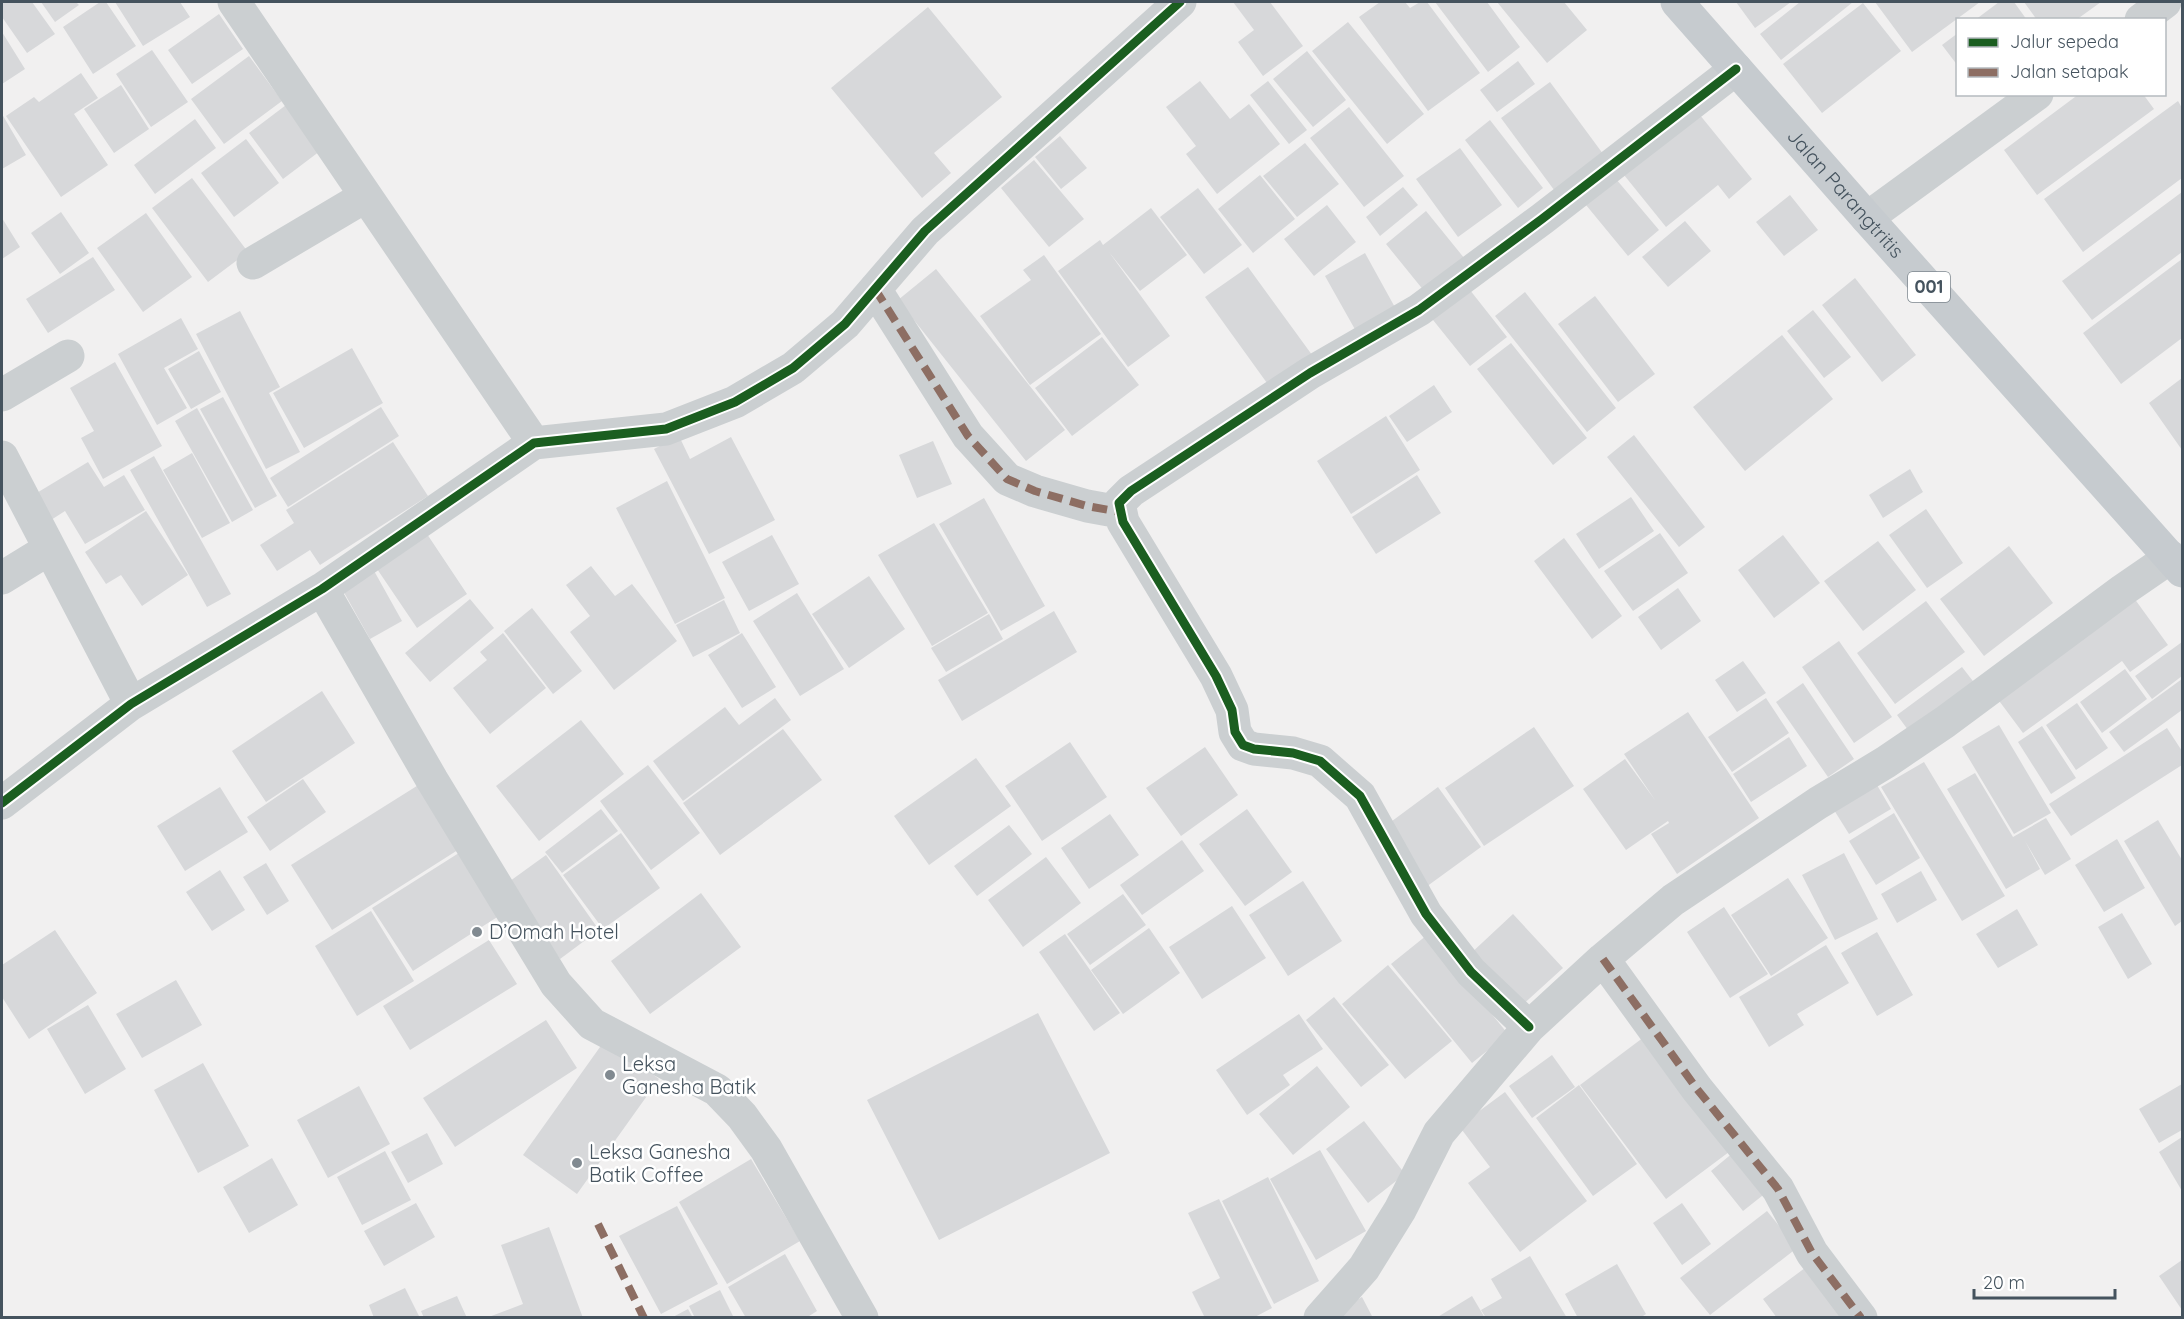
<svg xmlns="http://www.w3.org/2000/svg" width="2184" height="1319" viewBox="0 0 2184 1319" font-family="Quicksand,sans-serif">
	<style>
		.building { fill: #d7d8da }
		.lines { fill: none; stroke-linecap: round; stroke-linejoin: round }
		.minor { stroke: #cbcfd1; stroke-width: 33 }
		.major { stroke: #c6cbcf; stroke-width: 33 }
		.quiet { stroke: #8d6e63; stroke-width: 8; stroke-dasharray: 15 8; stroke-linecap: butt }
		.cycleway-casing { stroke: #fff; stroke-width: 13 }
		.cycleway { stroke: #1b5e20; stroke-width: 9 }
		.poi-dot { fill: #818a91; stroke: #fff; stroke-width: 2 }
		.labels { text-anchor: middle; stroke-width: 5; stroke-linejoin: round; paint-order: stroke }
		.shield { fill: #fff; stroke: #7d878e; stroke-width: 1.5 }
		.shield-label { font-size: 18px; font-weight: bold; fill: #45535e }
		.street-label { font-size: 20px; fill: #45535e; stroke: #fff }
		.poi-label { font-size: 20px; fill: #45535e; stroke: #fff; text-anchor: start }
	</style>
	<rect width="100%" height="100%" fill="#f1f0f0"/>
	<path class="building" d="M2 2H32L55 34 27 53 2 17Z
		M41 2H76L79 5 55 22Z
		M100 2H106L136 46 93 74 63 27Z
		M115 2H180L190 17 143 46Z
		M1233 2H1270L1303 46 1263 76 1238 42 1254 30Z
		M1380 2H1405L1410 8 1420 2H1427L1480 73 1428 111 1359 17Z
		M1435 2H1487L1520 47 1488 72Z
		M1497 2H1564L1587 30 1547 63Z
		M1736 2H1791L1755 28Z
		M1800 2H1853L1781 60 1760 34Z
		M1875 2H1980L1912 52Z
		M1999 2H2014L2027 20H1975Z
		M2024 2H2101L2076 20H2037Z
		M1863 3 1901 51 1822 113 1783 64Z
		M928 7 1002 97 934 153 951 173 922 198 831 88Z
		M219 14 243 49 192 84 168 50Z
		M1348 22 1424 114 1387 144 1312 51Z
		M2 32 25 69 2 84Z
		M1958 33V66L1942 45Z
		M152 50 188 102 151 127 116 74Z
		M1307 51 1346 100 1313 127 1273 79Z
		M249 56 282 101 224 144 191 99Z
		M1518 61 1535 84 1497 112 1480 90Z
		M81 73 98 98 74 114 108 165 61 197 6 116 34 97 39 102Z
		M1200 81 1230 119 1249 104 1280 144 1217 194 1186 154 1196 146 1166 107Z
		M1268 81 1307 130 1289 144 1250 95Z
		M1550 82 1609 162 1560 198 1501 118Z
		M121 85 149 129 114 153 84 109Z
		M2079 94H2143L2154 109 2037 195 2004 150Z
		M2178 101 2182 108V178L2083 252 2044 199Z
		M290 102 324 148 283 179 249 133Z
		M1349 107 1404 176 1364 207 1310 138Z
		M1695 109 1752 179 1729 199 1718 185 1666 227 1620 170Z
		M2 114 26 155 2 169Z
		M195 119 216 148 155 194 134 165Z
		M1490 120 1543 188 1518 208 1465 140Z
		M1060 136 1087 168 1061 189 1035 157Z
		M246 139 279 183 234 217 201 173Z
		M1305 143 1339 184 1297 217 1263 176Z
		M1460 148 1502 205 1458 237 1416 179Z
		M1034 160 1084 219 1049 247 1001 188Z
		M1260 175 1295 219 1253 253 1218 209Z
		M192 178 248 252 208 282 152 208Z
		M1616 179 1659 230 1628 256 1586 205Z
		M1403 187 1418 205 1380 236 1366 217Z
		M1198 188 1242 245 1204 274 1160 217Z
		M2182 192V252L2092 320 2062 281Z
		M1790 195 1818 230 1784 256 1756 222Z
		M1327 205 1356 242 1314 276 1284 239Z
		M1151 208 1187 255 1140 291 1109 252 1170 336 1128 367 1058 271 1100 240 1103 245Z
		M1426 211 1469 264 1429 297 1386 244Z
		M61 212 89 253 60 274 31 233Z
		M146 213 192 277 143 312 97 248Z
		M2 218 20 247 2 259Z
		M1685 221 1711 251 1668 287 1642 257Z
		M1365 253 1397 311 1357 333 1325 276Z
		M1044 255 1101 334 1030 385 980 316 1031 280 1023 270Z
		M93 257 115 290 48 333 26 299Z
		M2182 259V338L2121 384 2083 333Z
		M1248 267 1315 359 1272 390 1205 297Z
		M936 269 1065 430 1026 461 898 300Z
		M1855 278 1916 355 1882 382 1822 305Z
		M1466 285 1507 337 1470 366 1429 315Z
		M1525 292 1616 408 1587 432 1495 316Z
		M1595 296 1655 374 1618 402 1558 324Z
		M1813 310 1851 357 1824 378 1787 331Z
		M240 311 280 387 269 393 300 452 266 469 196 334Z
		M181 318 198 349 164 368 187 408 157 425 118 354Z
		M1782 335 1833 399 1745 471 1693 407Z
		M1102 337 1139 385 1072 436 1035 388Z
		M1511 343 1587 438 1553 465 1477 369Z
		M352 348 383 403 304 448 273 393Z
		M199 351 221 392 191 409 168 369Z
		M115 362 162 446 103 479 81 438 94 431 70 388Z
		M2182 378V450L2149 403Z
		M1434 385 1452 412 1407 442 1389 416Z
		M223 397 277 496 255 508 200 409Z
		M381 407 399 436 288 507 270 478Z
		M197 408 253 510 232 522 175 421Z
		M1386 416 1420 470 1351 514 1317 461Z
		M1634 435 1705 527 1679 547 1607 457Z
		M679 436 690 459 731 437 775 520 709 554 654 449Z
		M933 441 952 484 917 498 899 455Z
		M393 442 428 496 320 565 310 550 277 571 260 545 294 523 286 510Z
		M192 453 230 523 202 538 163 470Z
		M154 456 231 594 207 607 130 470Z
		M88 462 104 487 124 475 145 510 85 544 65 511 51 520 35 494Z
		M1910 469 1923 492 1883 518 1869 495Z
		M1417 475 1441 513 1376 554 1352 517Z
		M667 481 725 598 675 624 616 508Z
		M1631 497 1654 531 1599 569 1576 534Z
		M984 498 1045 606 1001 631 939 524Z
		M1926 509 1963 563 1927 588 1889 535Z
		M146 511 188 575 142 606 121 575 106 584 85 552Z
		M934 523 988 613 932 646 878 555Z
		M423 528 467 594 417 628 373 563Z
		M1660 533 1688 573 1633 611 1604 571Z
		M772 535 799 584 749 611 722 562Z
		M1783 535 1820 583 1774 618 1738 570Z
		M1564 538 1622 616 1592 639 1534 561Z
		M1878 541 1916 590 1863 631 1824 581Z
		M2009 546 2053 603 1984 656 1940 599Z
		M591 566 615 596 632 584 677 641 614 690 570 632 590 616 566 585Z
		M373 569 402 621 370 639 341 587Z
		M869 576 905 629 849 668 812 614Z
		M1678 588 1701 621 1661 650 1638 617Z
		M797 593 844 669 800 696 753 621Z
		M2134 598 2168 645 2130 672 2122 661 2023 733 1997 698Z
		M470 599 494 628 430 682 405 653Z
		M724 600 740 633 693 657 676 625Z
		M1926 601 1965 652 1895 704 1857 653Z
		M532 608 582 671 553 694 504 631Z
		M1054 611 1077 652 962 721 938 680Z
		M989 614 1003 639 946 672 931 648Z
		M503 633 546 688 490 734 453 688 487 660 480 652Z
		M742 633 776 687 742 708 708 655Z
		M1839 641 1892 717 1854 743 1802 667Z
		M2182 642V676L2152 699 2135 676Z
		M1743 661 1766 693 1737 712 1715 680Z
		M1962 667 1976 685 1911 734 1897 715Z
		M2125 669 2147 699 2102 733 2080 702Z
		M2182 679V710L2124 752 2109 732Z
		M1803 683 1854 759 1828 777 1776 702Z
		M322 691 355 743 266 802 232 751Z
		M775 698 791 720 683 801 653 761 725 707 739 725Z
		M1766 698 1789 733 1732 772 1708 737Z
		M2077 703 2108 748 2076 770 2046 725Z
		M1688 712 1759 818 1677 874 1651 834 1669 823 1668 821 1626 850 1583 789 1625 759 1655 800 1624 754Z
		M581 720 624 774 539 841 496 786Z
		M1999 725 2051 813 2014 834 1962 747Z
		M2042 726 2076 778 2051 794 2018 742Z
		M1534 727 1574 786 1484 846 1445 788Z
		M2167 728 2182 751V765L2071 836 2049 804Z
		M783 729 822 780 720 855 683 803Z
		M1789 737 1807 766 1751 802 1733 774Z
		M1070 742 1107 797 1042 841 1005 786Z
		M1205 747 1238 795 1181 836 1146 788Z
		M976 758 1011 806 929 865 894 816Z
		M1924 762 2005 896 1962 921 1881 787Z
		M648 765 700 833 651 870 600 801Z
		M1975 773 2013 837 2046 818 2071 859 2045 875 2025 841 2040 869 2006 889 1947 789Z
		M303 779 326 812 270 851 247 817Z
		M420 784 461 848 332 930 291 865Z
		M1877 785 1891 809 1849 834 1834 810Z
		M220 787 248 832 185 871 157 826Z
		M1438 787 1481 847 1426 887 1384 827Z
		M601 809 618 831 562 873 545 852Z
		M1247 809 1292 872 1245 906 1199 844Z
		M1894 813 1920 858 1876 885 1849 841Z
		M1110 814 1139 855 1089 889 1061 848Z
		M2158 820 2182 860V921L2175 926 2124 841Z
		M1009 825 1032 854 977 896 954 866Z
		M621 833 660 888 603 929 563 875Z
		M2117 839 2145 888 2104 912 2075 865Z
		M1182 840 1204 871 1142 915 1120 885Z
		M462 851 502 914 413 971 372 908Z
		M1844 853 1878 919 1835 940 1802 875Z
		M546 855 599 930 560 959 506 884Z
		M1046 857 1081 903 1023 947 988 900Z
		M266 863 289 901 267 915 243 877Z
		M220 870 245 910 212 931 186 892Z
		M1921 871 1937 900 1897 923 1881 894Z
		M1788 878 1828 938 1771 976 1731 915Z
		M1303 881 1342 941 1288 976 1249 915Z
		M701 893 741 947 650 1014 611 961Z
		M1123 894 1146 925 1090 965 1067 934Z
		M1232 906 1266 958 1202 999 1169 947Z
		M1724 907 1768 974 1730 998 1687 932Z
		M2017 909 2038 945 1998 968 1976 934Z
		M371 911 414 981 357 1016 315 946Z
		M2122 913 2152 964 2128 979 2098 927Z
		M1513 914 1563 968 1518 1009 1468 956Z
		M1149 928 1180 973 1123 1014 1091 970Z
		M55 930 97 993 29 1039 2 997V965Z
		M1877 932 1913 995 1877 1016 1841 953Z
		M1065 934 1120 1013 1094 1031 1039 952Z
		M1427 935 1508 1034 1472 1063 1391 964Z
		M489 940 517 984 410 1050 383 1006Z
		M1826 945 1849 983 1797 1014 1804 1025 1769 1047 1739 997Z
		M1388 965 1452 1041 1405 1079 1342 1004Z
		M176 980 202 1025 142 1058 116 1014Z
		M1334 997 1389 1065 1361 1087 1306 1020Z
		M88 1005 126 1069 85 1094 47 1029Z
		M1038 1013 1110 1153 939 1240 867 1100Z
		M1299 1014 1323 1049 1283 1075 1290 1085 1247 1115 1216 1070Z
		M546 1020 577 1068 455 1147 423 1098Z
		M1644 1037 1729 1152 1666 1199 1580 1085Z
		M605 1040 659 1079 577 1194 523 1155Z
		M1552 1055 1575 1087 1532 1118 1509 1086Z
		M203 1063 249 1146 198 1173 154 1090Z
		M1317 1066 1350 1107 1293 1155 1259 1114Z
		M2182 1084V1130L2159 1143 2139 1109Z
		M1579 1085 1637 1164 1593 1196 1536 1118Z
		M359 1086 390 1144 328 1178 297 1120Z
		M1505 1092 1587 1201 1520 1252 1468 1183 1490 1167 1459 1126Z
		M1364 1121 1405 1174 1368 1203 1326 1149Z
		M427 1133 443 1164 408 1183 391 1152Z
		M2182 1137V1191L2159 1152Z
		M1320 1150 1366 1231 1316 1260 1270 1179Z
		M385 1151 411 1200 362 1225 337 1177Z
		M1734 1152 1767 1192 1743 1211 1711 1171Z
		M272 1158 298 1205 249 1233 223 1187Z
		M751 1159 800 1241 727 1284 679 1202Z
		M1268 1177 1319 1281 1274 1304 1222 1201Z
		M1219 1199 1272 1308 1253 1318H1205L1192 1292 1220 1278 1188 1213Z
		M416 1203 435 1237 384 1266 364 1231Z
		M1682 1203 1711 1244 1682 1265 1653 1223Z
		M677 1206 718 1284 661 1314 619 1236Z
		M1767 1211 1797 1248 1710 1315 1680 1278Z
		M549 1227 583 1318H486L523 1304 501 1245Z
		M785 1254 817 1311 806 1318H746L728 1287Z
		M1530 1256 1567 1318H1486L1481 1310 1502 1298 1491 1279Z
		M2182 1260V1310L2159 1276Z
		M1617 1264 1646 1314 1640 1318H1578L1565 1294Z
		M1809 1265 1848 1318H1777L1763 1299Z
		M405 1288 420 1318H374L369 1305Z
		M720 1290 734 1318H695L689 1306Z
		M457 1296 467 1318H424L421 1311Z
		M1472 1296 1485 1318H1436Z
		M1362 1297 1373 1318H1333L1331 1314Z
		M688 1309 693 1318H671Z"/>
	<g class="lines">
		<path class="minor" d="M234 2 534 443
			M2141 20 2165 2
			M1867 218 2037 94
			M253 263 366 196
			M875 289 968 436 1007 479 1035 491 1087 506 1120 512
			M2 395 68 356
			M2 457 131 704
			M2 578 49 549
			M322 589 432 780 556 984 592 1024 717 1090 742 1116 766 1149 862 1318
			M2 803 131 704 322 589 534 443 666 429 735 402 793 368 845 324 925 231 1180 2
			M1603 959 1697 1089 1778 1189 1812 1253 1861 1318
			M1529 1027 1471 972 1426 914 1360 796 1320 761 1293 753 1254 749 1243 745 1235 732 1232 710 1216 676 1123 522 1119 503 1131 491 1310 373 1419 310 1542 219 1736 69
			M1320 1318 1364 1268 1400 1210 1439 1133 1529 1027 1603 959 1673 900 1818 803 1886 762 1945 722 2123 590 2171 557"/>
		<path class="major" id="s1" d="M1677 2 1867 218 2182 571"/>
		<path class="quiet" d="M875 289 968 436 1007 479 1035 491 1087 506 1120 512
			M1603 959 1697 1089 1778 1189 1812 1253 1861 1318
			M598 1224 644 1318"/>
		<defs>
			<path id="cycleway" d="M2 803 131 704 322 589 534 443 666 429 735 402 793 368 845 324 925 231 1180 2
				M1529 1027 1471 972 1426 914 1360 796 1320 761 1293 753 1254 749 1243 745 1235 732 1232 710 1216 676 1123 522 1119 503 1131 491 1310 373 1419 310 1542 219 1736 69"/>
		</defs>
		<use href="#cycleway" class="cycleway-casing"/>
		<use href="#cycleway" class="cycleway"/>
	</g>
	<g class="poi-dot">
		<circle cx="477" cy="932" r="6"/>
		<circle cx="610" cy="1075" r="6"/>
		<circle cx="577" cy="1163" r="6"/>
	</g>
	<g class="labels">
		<rect class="shield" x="1908" y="272" width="42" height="30" rx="4.5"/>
		<g class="shield-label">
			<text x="1929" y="293">001</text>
		</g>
		<g class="street-label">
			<text dy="7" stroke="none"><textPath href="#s1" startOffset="255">Jalan Parangtritis</textPath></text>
		</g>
		<g class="poi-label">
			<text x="489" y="939">D’Omah Hotel</text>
			<text x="622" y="1071">Leksa<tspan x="622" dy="23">Ganesha Batik</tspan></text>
			<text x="589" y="1159">Leksa Ganesha<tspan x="589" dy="23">Batik Coffee</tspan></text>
		</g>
	</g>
	<rect width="2184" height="1319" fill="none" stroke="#45535e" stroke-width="6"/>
	<rect x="1956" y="18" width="210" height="78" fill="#ffffff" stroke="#b5babf" stroke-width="1.5"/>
	<rect x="1968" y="38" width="30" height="9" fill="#1b5e20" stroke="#b5babf" stroke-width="1.5"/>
	<text x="2010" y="48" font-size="18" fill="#45535e">Jalur sepeda</text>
	<rect x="1968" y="68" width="30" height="9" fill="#8d6e63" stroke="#b5babf" stroke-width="1.5"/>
	<text x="2010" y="78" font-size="18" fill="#45535e">Jalan setapak</text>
	<path d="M1974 1289v9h141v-9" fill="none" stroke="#45535e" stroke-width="3"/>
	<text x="1983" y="1289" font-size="18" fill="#45535e" stroke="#ffffff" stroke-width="4.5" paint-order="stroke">20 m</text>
</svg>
